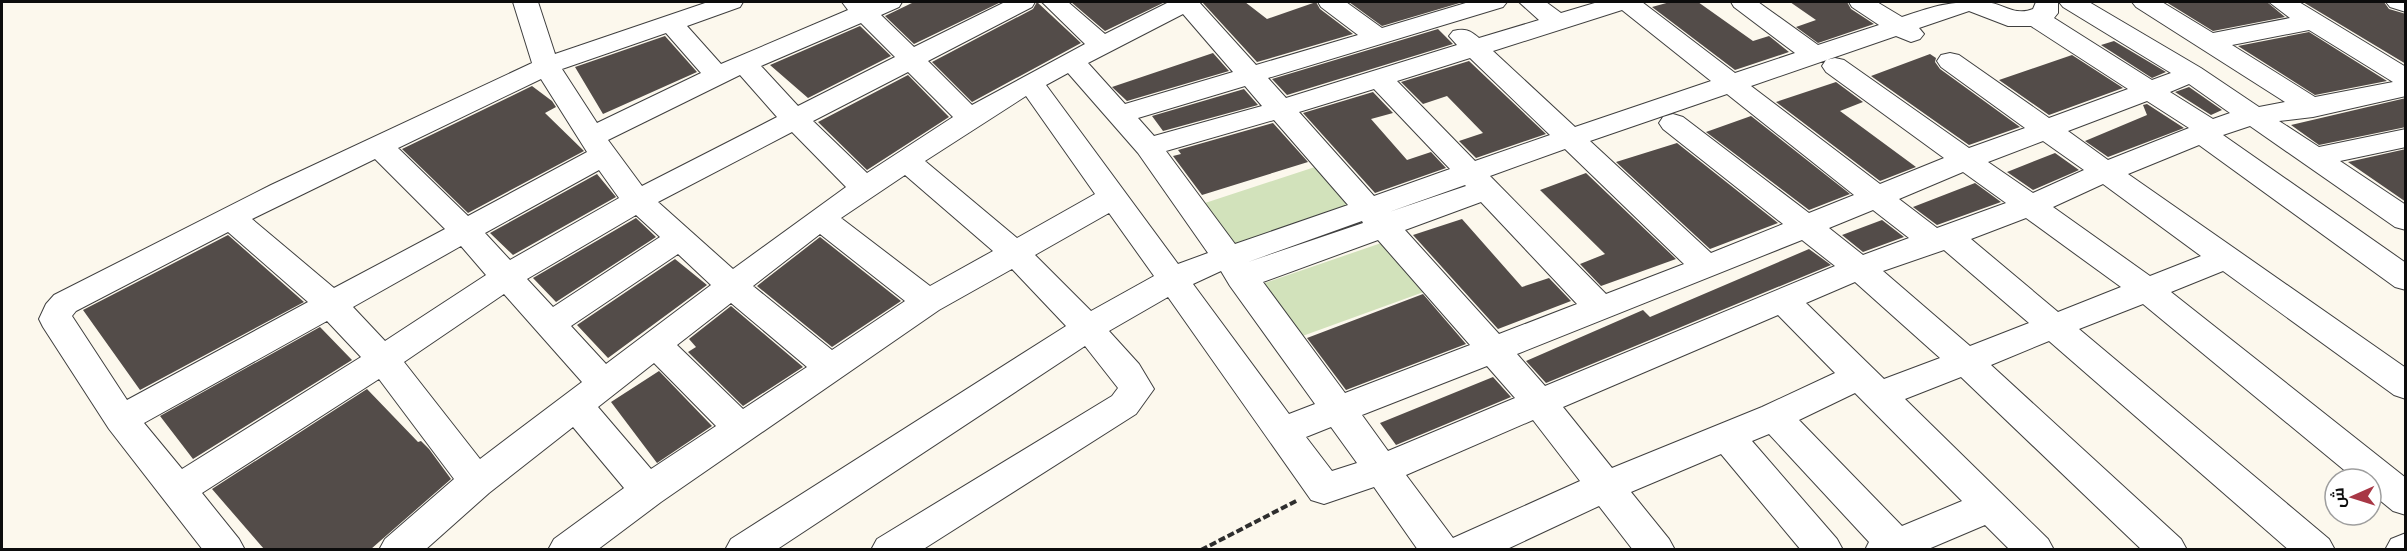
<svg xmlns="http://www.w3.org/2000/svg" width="2407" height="551" viewBox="0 0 2407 551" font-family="'Source Serif 4',Cairo,serif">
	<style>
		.green { fill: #d2e2bb }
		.building { fill: #534c49 }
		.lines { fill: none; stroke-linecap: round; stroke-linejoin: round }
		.minor-casing { stroke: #3f3f3f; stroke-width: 2 }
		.path { stroke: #2e2e2e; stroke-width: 4; stroke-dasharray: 7 3; stroke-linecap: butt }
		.minor { fill: #fff; fill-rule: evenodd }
	</style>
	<rect width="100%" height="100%" fill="#fcf8ed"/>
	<path class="green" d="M1321 165 1358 209 1238 252 1202 204Z
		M1390 240 1432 289 1297 338 1259 285Z"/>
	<path class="building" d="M914 2H1001L914 44 885 16Z
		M1037 2 1081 43 972 102 932 62 1033 9Z
		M1071 2H1165L1105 31Z
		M1202 2H1245L1267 19 1316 2 1320 9 1353 34 1257 62Z
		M1349 2H1463L1382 26Z
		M1670 2H1698L1753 41 1769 36 1789 52 1735 70 1652 7Z
		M1790 2H1847L1851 9 1874 24 1818 43 1796 27 1816 20Z
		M2166 2H2267L2285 17 2213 31Z
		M2303 2H2384L2389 9 2406 14V64Z
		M860 26 891 56 808 98 770 65Z
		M1438 29 1453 44 1287 95 1272 79Z
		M2309 32 2387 81 2315 95 2238 46Z
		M665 36 697 72 603 114 575 67Z
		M2114 41 2166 72 2152 78 2101 45Z
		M1213 53 1229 71 1127 101 1112 87Z
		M1930 54 1936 58 1935 62 1940 69 2020 127 1969 145 1871 76Z
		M2072 55 2123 88 2049 115 1999 80Z
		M1469 61 1546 134 1476 158 1459 141 1483 133 1447 96 1423 104 1401 82Z
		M908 75 949 117 867 170 818 122Z
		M1836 82 1863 102 1840 111 1916 167 1880 181 1776 102Z
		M532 86 552 101 556 107 545 113 584 151 468 213 402 149Z
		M2189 87 2222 110 2211 115 2175 92Z
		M1244 89 1258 105 1163 131 1152 116Z
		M1373 92 1393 113 1371 119 1407 160 1431 152 1446 168 1375 193 1303 113Z
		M2406 98V127L2319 145 2291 125Z
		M2147 104 2184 128 2108 157 2085 141 2147 115 2143 105Z
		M1751 116 1850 194 1809 210 1706 132Z
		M1273 123 1308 162 1202 195 1173 156 1181 154 1178 150Z
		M1677 143 1778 223 1710 249 1616 162Z
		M2406 149V202L2348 162Z
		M2055 153 2079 170 2033 190 2007 172Z
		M1586 173 1676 259 1601 286 1580 264 1605 254 1540 190Z
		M597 174 616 197 513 255 490 233Z
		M1975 183 2001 202 1937 225 1913 207Z
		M636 218 656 237 556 302 533 278Z
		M1462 219 1522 287 1549 278 1571 301 1498 329 1413 235Z
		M1882 220 1904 237 1863 252 1842 235Z
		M228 235 304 302 140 390 83 310Z
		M820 237 901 301 832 347 757 286Z
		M1809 249 1831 265 1546 383 1526 361 1643 310 1650 317Z
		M675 259 707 285 608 358 577 325Z
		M1423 294 1466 344 1346 390 1307 338Z
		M731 306 803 367 743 406 688 352 696 347 689 339Z
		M320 327 352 360 193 459 160 416Z
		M659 371 712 426 657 463 611 402Z
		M1493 377 1511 397 1396 445 1380 423Z
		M367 389 418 442 421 441 429 449 451 479 371 549H264L212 489Z"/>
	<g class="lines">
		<defs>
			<path id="minor" d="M513 2H538L555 54 708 2H743L740 7 687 26 721 64 848 10 842 2H902L899 7 881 15 914 47 1005 2H1035L1032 7 928 61 972 105 1085 44 1042 2H1068L1105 34 1169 2H1199L1256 65 1358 35 1321 7 1318 2H1346L1382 28 1469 2H1507L1503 7 1268 78 1286 98 1457 45 1449 36 1453 31C1465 28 1470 30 1479 38L1539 20 1519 2H1546L1561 13 1598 2H1642L1735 73 1795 53 1734 7 1731 2H1758L1818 45 1879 25 1852 7 1849 2H1877L1902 17C1934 6 1949 1 1984 2 2002 2 2014 17 2033 9L2036 2H2058V13L2054 18 2152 80 2171 73 2063 7 2059 2H2089L2201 68 2259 107 2285 102 2136 7 2132 2H2162L2213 33 2290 18 2269 2H2299L2406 67V96L2313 117 2279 121 2319 147 2406 129V147L2340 161 2406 205V230L2395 227 2250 126 2223 135 2406 263V290L2395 287 2199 145 2128 174 2406 368V399L2394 395 2223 271 2171 292 2406 478V515L2393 511 2371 493V479H2355L2143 304 2079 329 2329 539 2335 550H2289L2049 341 1991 365 2181 539 2187 550H2142L1961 377 1905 399 2048 539 2054 550H2010L1985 525 1926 550H1865L1869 542 1769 434 1752 441 1837 539 1843 550H1801L1721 454 1631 492 1669 539 1675 550H1633L1599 506 1505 550H1418L1374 487 1324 504 1311 500 1168 297 1109 331 1139 364 1154 389 1136 414 922 550H871L877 539 1112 396 1118 388 1085 346 776 550H725L731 539 1066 326 1012 269 939 310 661 502 597 550H548L554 539 624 488 573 427 489 493 425 550H379L385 539 454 479 379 379 202 493 239 539 245 550H203L109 429 43 327 39 319 46 304 54 295 271 185 532 63ZM1622 10 1711 81 1575 127 1493 51ZM1969 11 2008 26H2031L2128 89 2049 118 1959 55 1950 53 1941 55 1937 61 1941 67 2025 128 1969 148 1844 60 1835 58 1826 60 1822 66 1826 72 1944 158 1880 184 1751 86 1896 36 1911 42 1920 39 1924 34 1919 28ZM1183 14 1233 72 1125 104 1088 63ZM861 23 895 57 798 106 761 66ZM2309 30 2393 82 2315 97 2232 45ZM666 33 701 73 597 123 562 69ZM1470 58 1550 135 1475 161 1397 81ZM908 72 953 117 867 173 813 121ZM1068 73 1138 153 1208 253 1178 264 1046 85ZM740 75 777 117 642 186 608 140ZM541 79 587 152 468 216 398 148ZM2189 84 2230 113 2213 119 2170 92ZM1245 86 1262 106 1154 136 1138 118ZM1374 89 1450 169 1374 196 1299 112ZM1727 94 1854 195 1809 213 1683 117 1673 114 1663 117 1659 123 1663 129 1783 224 1711 253 1590 141ZM1026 96 1095 194 1017 238 925 161ZM2147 101 2189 128 2108 160 2068 131ZM1274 120 1348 205 1235 244 1166 151ZM792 132 846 187 733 269 658 202ZM2043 141 2084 170 2033 193 1988 162ZM1565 149 1684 264 1606 294 1490 176ZM375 159 445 229 334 288 252 219ZM599 170 619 198 510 260 485 233ZM1963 172 2006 203 1937 228 1899 199ZM905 175 993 251 930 286 841 218ZM2103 184 2201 256 2150 276 2053 207ZM1465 185 1466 186 1389 212ZM1481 202 1577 304 1499 334 1405 230ZM1873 210 1909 238 1863 255 1829 228ZM1109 213 1154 276 1091 311 1035 255ZM636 215 660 237 553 307 527 279ZM2026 218 2121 287 2058 312 1971 239ZM1362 221 1363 223 1248 262ZM228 232 308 302 127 400 72 316 76 311ZM820 234 905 301 832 350 753 286ZM1378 240 1470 345 1345 393 1263 282ZM1802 240 1835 266 1545 386 1517 354ZM461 246 486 275 385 341 353 307ZM1944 250 2029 323 1970 346 1883 271ZM678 254 711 285 606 364 571 326ZM1221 271 1230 286 1315 404 1289 414 1193 284ZM1855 282 1940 358 1884 379 1806 303ZM504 294 582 382 480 459 404 362ZM731 303 807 367 743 409 677 345ZM1778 315 1835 373 1762 407 1612 468 1563 407ZM327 321 361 357 182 469 144 423ZM654 363 716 426 651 469 598 407ZM1487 366 1515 398 1388 451 1362 415ZM1855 393 1962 501 1902 526 1799 420ZM1533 420 1580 481 1453 538 1406 475ZM1331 427 1357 463 1332 471 1306 437Z
				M2386 2H2406V12L2390 7Z
				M2406 533V550H2385L2391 539Z"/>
		</defs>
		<use href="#minor" class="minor-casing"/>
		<path class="path" d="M1201 550 1298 500"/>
		<use href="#minor" class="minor"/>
	</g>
	<rect width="2407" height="551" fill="none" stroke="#0c0c0c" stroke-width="6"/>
	<g transform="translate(2353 497) rotate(267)"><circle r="28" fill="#ffffff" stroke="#9e9e9e" stroke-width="1.5"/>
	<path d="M0-4.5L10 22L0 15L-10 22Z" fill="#a83745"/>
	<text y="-9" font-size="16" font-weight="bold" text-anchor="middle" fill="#0c0c0c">ش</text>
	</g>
</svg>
